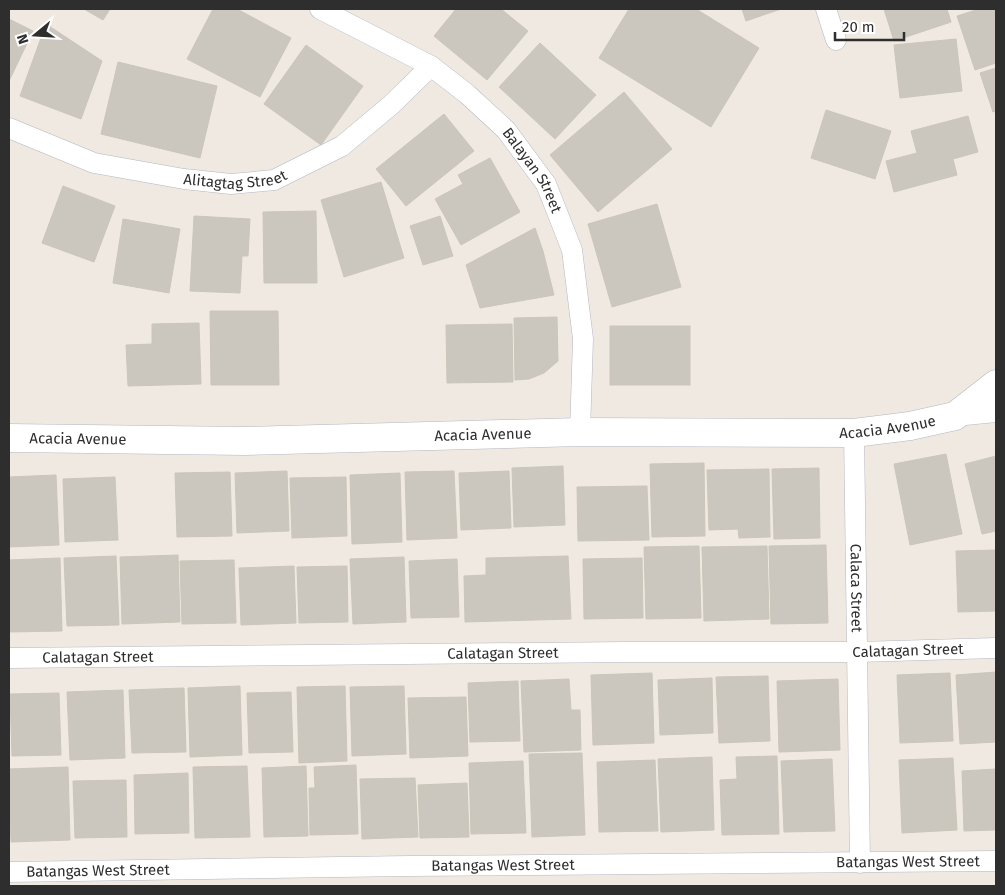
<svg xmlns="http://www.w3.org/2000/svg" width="1005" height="895" viewBox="0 0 1005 895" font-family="'Fira Sans',sans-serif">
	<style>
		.building { fill: #cbc7bf; stroke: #cbc5ba }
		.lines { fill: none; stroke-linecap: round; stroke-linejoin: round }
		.street-casing { stroke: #b4b7c1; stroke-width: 21 }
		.secondary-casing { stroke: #b4b7c1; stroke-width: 29 }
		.street { stroke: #fff; stroke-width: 20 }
		.secondary { stroke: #fff; stroke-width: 28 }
		.labels { text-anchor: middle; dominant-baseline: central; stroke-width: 4.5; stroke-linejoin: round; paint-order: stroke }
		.street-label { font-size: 15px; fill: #2e2e2e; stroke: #fff }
	</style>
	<rect width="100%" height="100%" fill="#efe9e1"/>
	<g class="building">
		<path d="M84 9H110L103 20Z"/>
		<path d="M213 9H237L291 38 260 97 187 59Z"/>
		<path d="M456 9H501L528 31 487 80 434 36Z"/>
		<path d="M629 9H696L759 48 711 127 599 58Z"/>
		<path d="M742 9H781L746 21Z"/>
		<path d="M884 9H947L951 22 894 41Z"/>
		<path d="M979 9H996V63L975 70 957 16Z"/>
		<path d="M9 19 33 31 9 81Z"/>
		<path d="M46 24 102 61 81 119 20 96Z"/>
		<path d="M956 39 962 91 900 98 894 45Z"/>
		<path d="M540 43 596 95 555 139 499 87Z"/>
		<path d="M306 45 363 86 321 145 264 104Z"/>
		<path d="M118 62 217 86 200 158 101 134Z"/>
		<path d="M996 68V111L993 112 980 73Z"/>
		<path d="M624 92 672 149 598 212 550 155Z"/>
		<path d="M826 110 891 131 875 179 811 158Z"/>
		<path d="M444 114 474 151 406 206 376 169Z"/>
		<path d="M968 116 978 152 953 159 957 175 894 192 886 161 917 153 911 131Z"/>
		<path d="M490 158 520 212 461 245 435 199 463 184 458 175Z"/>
		<path d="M381 182 404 258 344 277 321 200Z"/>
		<path d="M63 186 115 206 94 262 42 243Z"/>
		<path d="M657 204 681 287 612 307 588 224Z"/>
		<path d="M316 211 317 283H264L263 212Z"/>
		<path d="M194 216 250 219 248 256H242L240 293 190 291Z"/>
		<path d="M440 216 453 256 423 265 410 226Z"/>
		<path d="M123 219 180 229 169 293 113 283Z"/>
		<path d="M535 228 543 251 554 295 480 308 466 265Z"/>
		<path d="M210 311H278L279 385H211Z"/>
		<path d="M557 317 558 361 544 373 529 379 515 380 514 318Z"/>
		<path d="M199 323 201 384 128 386 126 345 152 344V324Z"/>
		<path d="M512 324 513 382 447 383 446 325Z"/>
		<rect x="610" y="326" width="80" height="59"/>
		<path d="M946 454 962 534 910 545 894 464Z"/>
		<path d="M996 456V531L982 534 965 464Z"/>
		<path d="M704 463 705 536 652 537 650 464Z"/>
		<path d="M563 466 565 525 514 527 512 468Z"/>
		<path d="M819 468 820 538 774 539 772 469Z"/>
		<path d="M769 469 770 537 739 538 738 529 709 530 707 470Z"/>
		<path d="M287 471 289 531 237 533 235 473Z"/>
		<path d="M454 471 457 538 407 540 405 472Z"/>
		<path d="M509 471 511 528 461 530 459 473Z"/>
		<path d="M230 472 232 536 177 537 175 473Z"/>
		<path d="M400 473 402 542 352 544 350 475Z"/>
		<path d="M56 475 59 545 9 547V477Z"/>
		<path d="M115 477 118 540 65 542 63 479Z"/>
		<path d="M346 477 347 536 292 538 290 478Z"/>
		<path d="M647 486 649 540 578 541 577 487Z"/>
		<path d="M826 545 828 623 771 624 769 546Z"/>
		<path d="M699 546 701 618 646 619 644 547Z"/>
		<path d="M767 546 769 619 704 621 702 547Z"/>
		<path d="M996 550V611L958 612 956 551Z"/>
		<path d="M178 555 180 622 122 624 120 557Z"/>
		<path d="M116 556 119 625 67 626 64 558Z"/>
		<path d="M568 556 571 619 465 622 464 576 486 575V558Z"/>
		<path d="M404 557 406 622 353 624 350 559Z"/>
		<path d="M60 558 62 631 9 632V560Z"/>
		<path d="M642 558 643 618 584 619 583 559Z"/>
		<path d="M457 559 459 617 411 618 409 561Z"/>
		<path d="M234 560 236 623 182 624 180 561Z"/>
		<path d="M294 566 296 623 241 625 239 568Z"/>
		<path d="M347 566 348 622 299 623 297 567Z"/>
		<path d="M996 672V742L960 744 956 675Z"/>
		<path d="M652 673 654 743 593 745 591 675Z"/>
		<path d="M950 673 953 741 900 743 897 675Z"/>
		<path d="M768 676 770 741 719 743 716 677Z"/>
		<path d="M712 678 713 733 660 735 658 680Z"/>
		<path d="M569 679 571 710H580L581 750 524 752 521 681Z"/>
		<path d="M838 679 840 750 779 752 777 681Z"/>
		<path d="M518 681 520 741 470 742 468 683Z"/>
		<path d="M240 686 242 755 190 757 188 688Z"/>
		<path d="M345 686 347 761 299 763 297 687Z"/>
		<path d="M404 686 406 754 352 756 350 687Z"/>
		<path d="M184 688 186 752 132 753 129 690Z"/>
		<path d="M123 690 125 758 70 760 67 692Z"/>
		<path d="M291 692 293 752 249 753 247 693Z"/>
		<path d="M59 693 61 755 12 756 10 694Z"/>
		<path d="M466 697 468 756 410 758 408 698Z"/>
		<path d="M582 753 585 835 532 837 529 754Z"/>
		<path d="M777 756 779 834 722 835 720 780 737 779 736 757Z"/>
		<path d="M712 757 714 830 661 832 658 759Z"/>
		<path d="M953 758 957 830 902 833 899 760Z"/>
		<path d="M832 759 835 831 784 832 781 761Z"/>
		<path d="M655 760 658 831 599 832 597 762Z"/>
		<path d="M523 761 526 833 471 834 469 763Z"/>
		<path d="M356 765 358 834 310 835 309 788H315L314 767Z"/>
		<path d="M247 766 250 837 195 838 193 767Z"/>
		<path d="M306 766 308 836 264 837 262 768Z"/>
		<path d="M68 767 70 840 11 842 9 769Z"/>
		<path d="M996 769V830L964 831 962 771Z"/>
		<path d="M188 773 189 833 135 834 134 775Z"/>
		<path d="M415 778 418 837 362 839 360 779Z"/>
		<path d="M126 780 127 837 75 838 73 781Z"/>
		<path d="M467 783 469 837 420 838 418 785Z"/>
	</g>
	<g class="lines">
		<g class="street-casing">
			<g id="street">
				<path id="s1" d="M320 9 431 66 467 94 506 130 546 184 572 250 583 339 580 432"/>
				<path d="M826 9 836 40"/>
				<path id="s2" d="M9 128 94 163 184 179 231 184 274 180 342 146 391 105 431 66"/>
				<path d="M955 416 996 412"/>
				<path id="s3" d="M854 433 860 863"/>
				<path id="s4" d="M9 658 625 652H858L996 648"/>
				<path id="s5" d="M9 872 409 866 996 861"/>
			</g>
		</g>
		<g class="secondary-casing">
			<g id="secondary">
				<path id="s6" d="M9 438 244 441 580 432 854 433 910 426 955 416 996 384"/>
			</g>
		</g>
		<use href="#street" class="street"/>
		<use href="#secondary" class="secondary"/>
	</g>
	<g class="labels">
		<g class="street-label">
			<text stroke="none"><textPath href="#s1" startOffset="272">Balayan Street</textPath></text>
			<text stroke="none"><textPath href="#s2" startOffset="235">Alitagtag Street</textPath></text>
			<text stroke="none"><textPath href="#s6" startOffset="879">Acacia Avenue</textPath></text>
			<text stroke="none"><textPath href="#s6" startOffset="474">Acacia Avenue</textPath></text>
			<text stroke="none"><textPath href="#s6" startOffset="69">Acacia Avenue</textPath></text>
			<text stroke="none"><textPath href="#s3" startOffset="155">Calaca Street</textPath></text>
			<text stroke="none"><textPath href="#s4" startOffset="899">Calatagan Street</textPath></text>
			<text stroke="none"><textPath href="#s4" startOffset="494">Calatagan Street</textPath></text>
			<text stroke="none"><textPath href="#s4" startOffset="89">Calatagan Street</textPath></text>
			<text stroke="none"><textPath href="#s5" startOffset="899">Batangas West Street</textPath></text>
			<text stroke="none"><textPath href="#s5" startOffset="494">Batangas West Street</textPath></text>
			<text stroke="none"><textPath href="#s5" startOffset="89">Batangas West Street</textPath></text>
		</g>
	</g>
	<rect width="1005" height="895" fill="none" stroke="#2e2e2e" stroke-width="20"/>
	<g transform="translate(35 35) rotate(252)" stroke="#ffffff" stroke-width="4" paint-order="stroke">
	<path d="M0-4L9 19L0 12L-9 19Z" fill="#2e2e2e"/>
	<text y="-8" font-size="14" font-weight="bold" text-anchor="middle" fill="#2e2e2e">N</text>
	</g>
	<path d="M835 32v8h69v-8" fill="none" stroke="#2e2e2e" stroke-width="2.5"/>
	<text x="842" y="32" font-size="15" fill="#2e2e2e" stroke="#ffffff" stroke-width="4" paint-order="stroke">20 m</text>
</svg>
